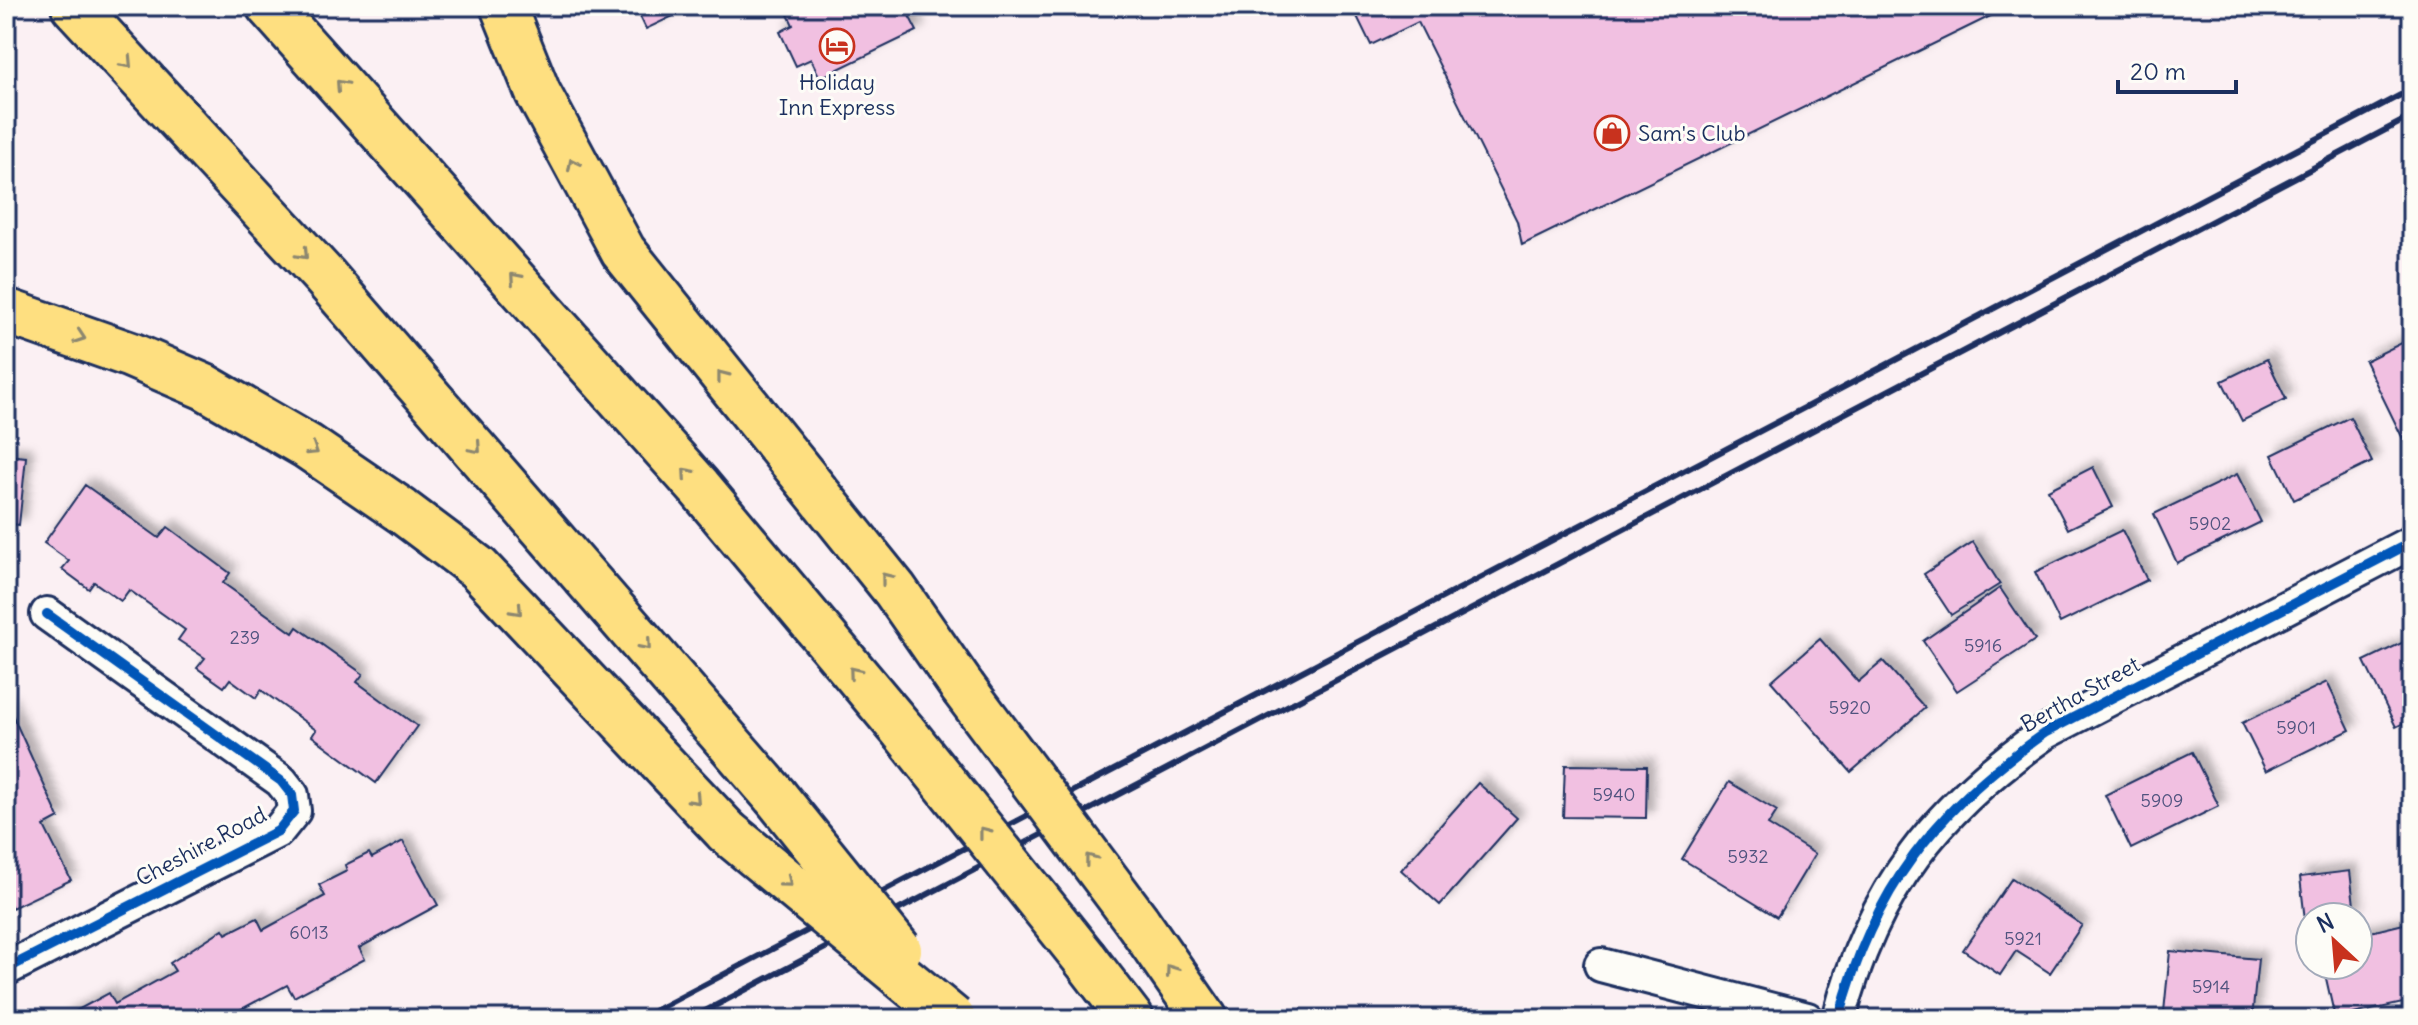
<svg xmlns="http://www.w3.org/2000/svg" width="2418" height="1025" viewBox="0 0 2418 1025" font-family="Delius,sans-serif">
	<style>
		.building { fill: #f1c0e1; stroke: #1b2f5e; stroke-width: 2; filter: url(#shadow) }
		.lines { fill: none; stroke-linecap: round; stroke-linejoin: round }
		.street-casing { stroke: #1b2f5e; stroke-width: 38 }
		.highway-casing { stroke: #1b2f5e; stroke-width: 50 }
		.street { stroke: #fdfcf7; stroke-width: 32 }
		.highway { stroke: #fedf80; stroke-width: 44 }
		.rail { stroke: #1b2f5e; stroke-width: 6 }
		.highway-bridge-casing { stroke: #1b2f5e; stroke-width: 50; stroke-linecap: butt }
		.highway-bridge { stroke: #fedf80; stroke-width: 44 }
		.cycleway-casing { stroke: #fdfcf7; stroke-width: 15 }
		.cycleway { stroke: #0057b8; stroke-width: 10 }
		.oneway { stroke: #8c876f }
		.labels { text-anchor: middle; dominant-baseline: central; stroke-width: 6; stroke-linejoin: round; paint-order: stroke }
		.number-label { font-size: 18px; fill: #50537f }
		.poi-label { font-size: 22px; fill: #1b2f5e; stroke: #fdfcf7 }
		.street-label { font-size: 22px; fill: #1b2f5e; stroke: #fdfcf7 }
	</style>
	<defs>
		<filter id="shadow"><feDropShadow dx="7" dy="-7" stdDeviation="4" flood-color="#0004"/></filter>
	</defs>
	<rect width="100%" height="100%" fill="#fbf0f3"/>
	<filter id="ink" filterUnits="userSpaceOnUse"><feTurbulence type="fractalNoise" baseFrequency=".0125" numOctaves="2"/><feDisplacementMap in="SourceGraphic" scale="16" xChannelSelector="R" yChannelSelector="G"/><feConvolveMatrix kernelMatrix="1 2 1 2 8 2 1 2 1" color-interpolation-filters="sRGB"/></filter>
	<g filter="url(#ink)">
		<g class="building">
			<path d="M635 6H694L646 29Z"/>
			<path d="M784 6H904L917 31 820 78 811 59 796 66 780 32 793 25Z"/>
			<path d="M1352 6H2011L1522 245 1517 221 1418 22 1371 45Z"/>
			<path d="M2412 338V440L2405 443 2365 361Z"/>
			<path d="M2267 359 2286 399 2242 421 2222 381Z"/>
			<path d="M2350 417 2372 462 2294 500 2272 455Z"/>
			<path d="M6 455 26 457 19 525 6 523Z"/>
			<path d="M2093 467 2113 507 2068 529 2048 490Z"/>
			<path d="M2237 474 2261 522 2177 563 2154 514Z"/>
			<path d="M85 485 159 538 168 527 230 573 223 583 293 633 297 627 363 674 357 682 417 726 376 783 312 736 316 730 261 690 256 698 230 679 224 687 197 668 205 658 178 640 185 630 129 590 121 601 94 582 89 589 62 569 69 561 44 543Z"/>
			<path d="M2122 530 2147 580 2060 623 2035 572Z"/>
			<path d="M1973 542 2000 584 1951 615 1924 574Z"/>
			<path d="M2000 588 2035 640 1957 691 1923 641Z"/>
			<path d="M2412 638V719L2396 727 2364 661Z"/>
			<path d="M1820 639 1858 682 1883 661 1925 708 1851 772 1771 681Z"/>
			<path d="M2327 682 2350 730 2266 771 2242 723Z"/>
			<path d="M6 701 59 818 44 826 71 880 12 908 6 895Z"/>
			<path d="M2192 752 2219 806 2131 849 2105 795Z"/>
			<path d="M1565 765 1647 766 1646 818 1563 817Z"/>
			<path d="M1729 782 1777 811 1768 825 1815 854 1777 917 1682 859Z"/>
			<path d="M1478 783 1517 818 1440 905 1401 870Z"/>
			<path d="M403 841 438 905 359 948 365 959 294 997 287 985 223 1019H61L109 993 115 1004 175 971 170 963 223 929 226 934 257 918 263 930 325 896 319 885 347 871 345 865 369 853 372 858Z"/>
			<path d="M2350 871 2355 914 2305 920 2300 877Z"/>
			<path d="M2012 878 2082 925 2050 973 2016 951 2000 975 1963 950Z"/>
			<path d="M2408 923 2412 941V1001L2335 1018 2323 965H2358V935Z"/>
			<path d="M2170 951 2258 959 2252 1019 2164 1012Z"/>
		</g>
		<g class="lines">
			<g class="street-casing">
				<g id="street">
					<path d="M1601 965 1807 1019"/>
					<path d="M6 969 278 831 294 811 292 795 281 781 47 614"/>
					<path d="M1839 1019C1872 889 1937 808 2046 732L2412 542"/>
				</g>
			</g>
			<g class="highway-casing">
				<g id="highway">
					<path d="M74 6 324 276 775 796"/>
					<path d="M269 6 699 487 904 732"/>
					<path d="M503 6 538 93 623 251 895 590 963 688"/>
					<path d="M6 311 131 355 205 387 307 446 402 511 478 568 727 832"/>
					<path d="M1137 921 1205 1019"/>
					<path d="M1085 959 1131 1019"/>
				</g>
			</g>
			<use href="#street" class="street"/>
			<use href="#highway" class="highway"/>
			<g class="rail">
				<path d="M639 1019 2412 89"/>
				<path d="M690 1019 2412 116"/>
			</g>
			<g class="highway-bridge-casing">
				<g id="highway-bridge">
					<path d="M963 688 1137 921"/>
					<path d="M904 732 1085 959"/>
					<path d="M775 796 899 950"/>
					<path d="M727 832 953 1019"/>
				</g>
			</g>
			<use href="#highway-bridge" class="highway-bridge"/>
			<g class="cycleway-casing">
				<g id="cycleway">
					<path d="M6 969 278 831 294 811 292 795 281 781 47 614"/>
					<path d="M1839 1019C1872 889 1937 808 2046 732L2412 542"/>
				</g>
			</g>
			<use href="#cycleway" class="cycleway"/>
		</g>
		<defs><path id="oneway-chevron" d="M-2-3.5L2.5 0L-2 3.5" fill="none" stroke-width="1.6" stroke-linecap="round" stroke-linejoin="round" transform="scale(2)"/></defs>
		<g class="oneway">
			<use href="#oneway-chevron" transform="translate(127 63) rotate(47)"/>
			<use href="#oneway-chevron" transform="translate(341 85) rotate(-132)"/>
			<use href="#oneway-chevron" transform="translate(573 164) rotate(-117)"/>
			<use href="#oneway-chevron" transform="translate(303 254) rotate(47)"/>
			<use href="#oneway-chevron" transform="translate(515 278) rotate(-131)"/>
			<use href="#oneway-chevron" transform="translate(80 337) rotate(19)"/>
			<use href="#oneway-chevron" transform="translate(722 376) rotate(-128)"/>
			<use href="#oneway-chevron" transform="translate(476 448) rotate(48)"/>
			<use href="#oneway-chevron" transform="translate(313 450) rotate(33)"/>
			<use href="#oneway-chevron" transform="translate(687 473) rotate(-131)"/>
			<use href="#oneway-chevron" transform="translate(886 578) rotate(-129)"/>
			<use href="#oneway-chevron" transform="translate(517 610) rotate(47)"/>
			<use href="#oneway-chevron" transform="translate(646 645) rotate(49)"/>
			<use href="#oneway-chevron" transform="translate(854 672) rotate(-130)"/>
			<use href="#oneway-chevron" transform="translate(695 799) rotate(47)"/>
			<use href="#oneway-chevron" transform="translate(984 832) rotate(-128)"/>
			<use href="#oneway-chevron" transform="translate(1090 859) rotate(-127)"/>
			<use href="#oneway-chevron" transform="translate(787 882) rotate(39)"/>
			<use href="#oneway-chevron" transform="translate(1171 970) rotate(-125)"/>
		</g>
	</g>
	<defs>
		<g id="hotel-ring" transform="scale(1.8)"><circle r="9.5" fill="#fdfcf7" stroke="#c8321e" stroke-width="1.5"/><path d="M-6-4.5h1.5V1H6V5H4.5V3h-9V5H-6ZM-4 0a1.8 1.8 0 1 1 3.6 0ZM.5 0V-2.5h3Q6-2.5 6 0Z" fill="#c8321e"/></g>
		<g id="shop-ring" transform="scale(1.8)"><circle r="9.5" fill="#fdfcf7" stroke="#c8321e" stroke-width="1.5"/><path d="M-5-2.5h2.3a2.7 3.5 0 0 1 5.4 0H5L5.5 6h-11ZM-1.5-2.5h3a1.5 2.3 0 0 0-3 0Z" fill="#c8321e"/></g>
	</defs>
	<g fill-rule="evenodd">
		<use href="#hotel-ring" x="837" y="46"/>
		<use href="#shop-ring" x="1612" y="133"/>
	</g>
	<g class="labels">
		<g class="number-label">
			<text x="2210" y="523">5902</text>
			<text x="245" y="637">239</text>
			<text x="1983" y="645">5916</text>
			<text x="1850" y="707">5920</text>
			<text x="2296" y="727">5901</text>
			<text x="1614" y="794">5940</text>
			<text x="2162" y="800">5909</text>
			<text x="1748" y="856">5932</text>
			<text x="309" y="932">6013</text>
			<text x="2023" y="938">5921</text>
			<text x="2211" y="986">5914</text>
		</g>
		<g class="poi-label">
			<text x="837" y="82">Holiday<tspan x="837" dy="25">Inn Express</tspan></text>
			<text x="1638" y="133" text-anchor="start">Sam's Club</text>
		</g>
		<g class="street-label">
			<text transform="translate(2080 694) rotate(-29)">Bertha Street</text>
			<text transform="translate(201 846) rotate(-28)">Cheshire Road</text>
		</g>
	</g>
	<rect width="2418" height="1025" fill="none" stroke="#fdfcf7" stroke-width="32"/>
	<rect x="16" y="16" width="2386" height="993" fill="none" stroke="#1b2f5e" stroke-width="3" filter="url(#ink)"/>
	<g transform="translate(2334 941) rotate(334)"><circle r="38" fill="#fdfcf7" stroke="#a3aaba" stroke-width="2"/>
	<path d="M0-6L14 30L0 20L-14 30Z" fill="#c8321e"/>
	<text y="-12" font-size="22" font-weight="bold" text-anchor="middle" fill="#1b2f5e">N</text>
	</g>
	<path d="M2118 80v12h118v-12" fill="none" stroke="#1b2f5e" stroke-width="4"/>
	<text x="2130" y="80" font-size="24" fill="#1b2f5e" stroke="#fdfcf7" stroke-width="6" paint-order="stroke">20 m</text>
</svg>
